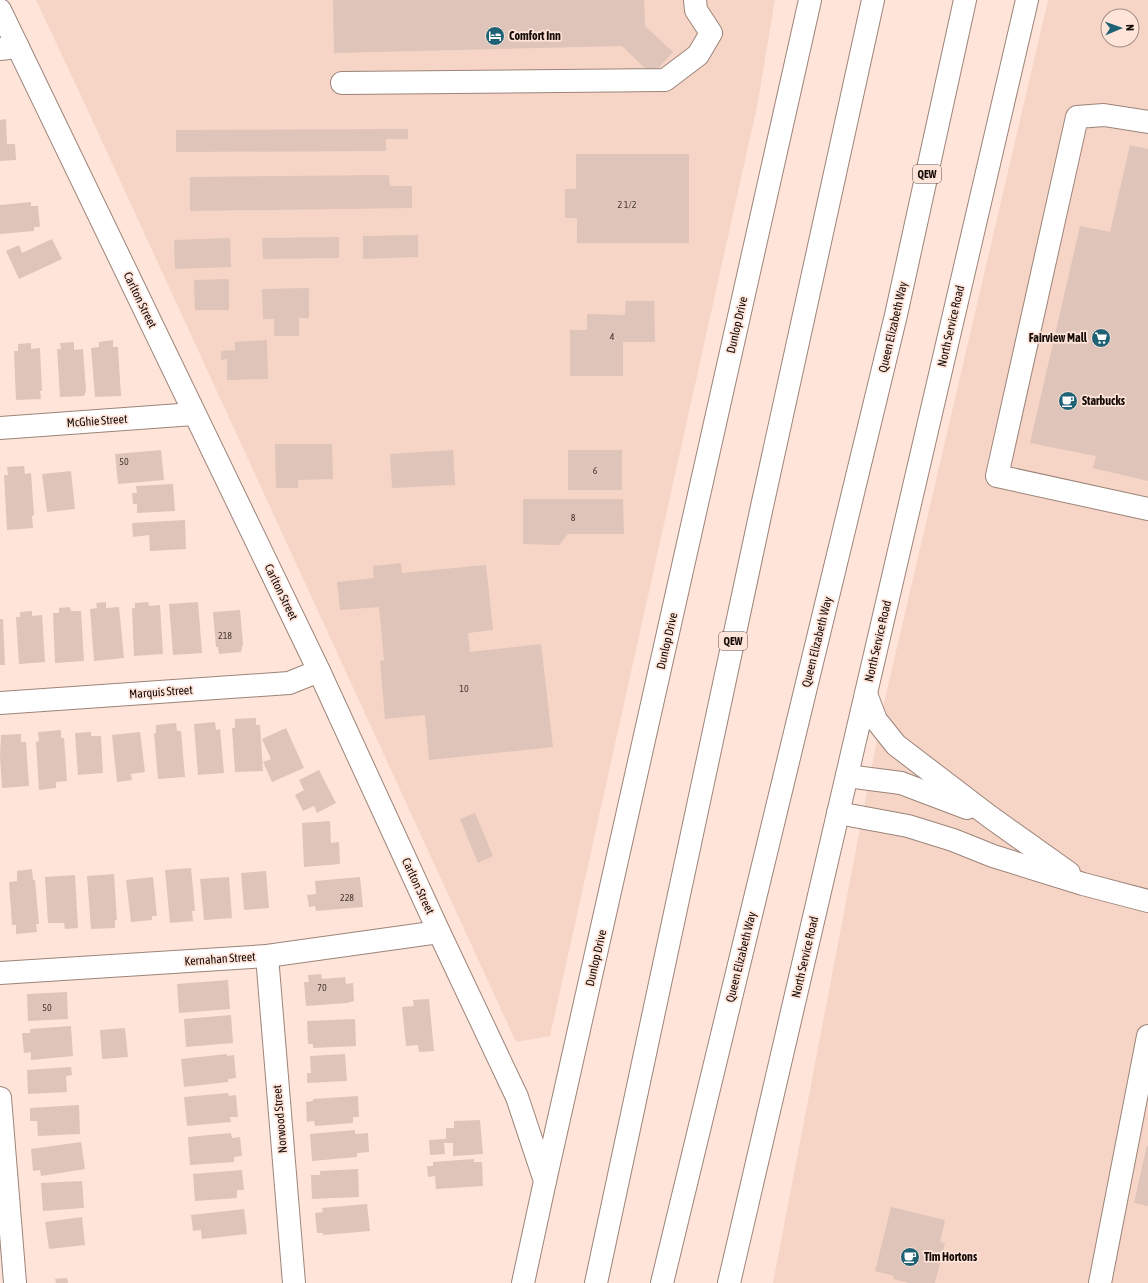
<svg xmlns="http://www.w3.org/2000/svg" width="1148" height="1283" viewBox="0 0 1148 1283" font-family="'Asap Condensed',sans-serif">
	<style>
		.built { fill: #f6d5c6; fill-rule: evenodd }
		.building { fill: #dfc4b9 }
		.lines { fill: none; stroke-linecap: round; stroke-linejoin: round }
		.minor-casing { stroke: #9c8479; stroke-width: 24 }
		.major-casing { stroke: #9c8479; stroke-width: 24 }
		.highway-casing { stroke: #9c8479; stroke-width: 24 }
		.minor { stroke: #fff; stroke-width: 22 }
		.major { stroke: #fff; stroke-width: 22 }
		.highway { stroke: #fff; stroke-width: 22 }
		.labels { text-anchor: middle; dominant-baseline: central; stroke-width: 3.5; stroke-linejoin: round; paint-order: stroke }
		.number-label { font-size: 10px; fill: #483a34 }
		.shield { fill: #ffe4d9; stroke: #5b4d47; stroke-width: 1 }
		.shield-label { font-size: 11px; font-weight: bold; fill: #150c08 }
		.poi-label { font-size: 12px; font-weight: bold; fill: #150c08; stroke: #ffe4d9; text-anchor: start }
		.street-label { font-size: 12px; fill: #150c08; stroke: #ffe4d9 }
	</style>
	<rect width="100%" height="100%" fill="#ffe4d9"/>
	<g class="built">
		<path d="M36 0H775L758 102 550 1036 516 1042 83 100Z"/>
		<path d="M1048 0H1148V1283H773L884 703ZM1108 16H1132V40H1108Z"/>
	</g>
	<g class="building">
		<path d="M333 0H644L645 26 673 52 652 75 622 46 334 53Z"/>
		<path d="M6 119 7 144H15L16 160 0 161V120Z"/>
		<path d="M408 129V139H386V151L176 152V130Z"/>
		<path d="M1130 145 1148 149V481L1093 468 1096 456 1030 443 1080 226 1110 232Z"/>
		<path d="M576 154H689V243H577V218H565V189H576Z"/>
		<path d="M389 175 390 186H412V208L190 211V177Z"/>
		<path d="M31 202V206H38L40 227H34V231L0 234V205Z"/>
		<path d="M418 235V257L363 259V236Z"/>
		<path d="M339 237V258L263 259 262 238Z"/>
		<path d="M230 238 231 267 175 269 174 240Z"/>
		<path d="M52 239 62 259 19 279 6 251 19 245 22 253Z"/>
		<path d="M229 279V310H195L194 280Z"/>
		<path d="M309 288V318H299V336H274V319H263L262 289Z"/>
		<path d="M626 301H654L655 342H623V376H570V330H587V314L625 315Z"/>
		<path d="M113 340V347H118L121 396 95 397 91 348 99 347V342Z"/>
		<path d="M267 340 268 379 227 380V359L221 360V351L235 350V342Z"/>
		<path d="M74 342V350L83 349 86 391 84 396 60 397 57 349H61L60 343Z"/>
		<path d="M31 343V349L40 348 42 391H40L41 399 16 400 14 351H18V344Z"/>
		<path d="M275 444H332L333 479 298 480V488H276Z"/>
		<path d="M161 450 164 480 118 484 115 454Z"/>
		<path d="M453 450 455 485 392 488 390 454Z"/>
		<rect x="568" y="450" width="54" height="40"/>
		<path d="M24 466 25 474 31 473 34 515 32 516 33 528 7 530 4 475H8L7 467Z"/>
		<path d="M71 471 75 509 47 512 42 474Z"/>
		<path d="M173 484 175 511 137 513V504H133L132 493H137L136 486Z"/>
		<path d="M523 499H623L624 534H568L559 545 523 544Z"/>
		<path d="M185 520 186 549 150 551 149 535 133 537 132 523Z"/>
		<path d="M401 563 402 573 486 565 493 630 468 633 470 652 541 644 553 747 429 760 425 715 385 719 380 661 384 660 379 607 340 610 337 582 374 578 373 566Z"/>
		<path d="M106 602V608L119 607 124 658 94 661 90 609 97 608 96 603Z"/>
		<path d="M148 602 149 606 160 605 163 654 134 656 132 608H135V603Z"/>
		<path d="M198 602 202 653 173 655 169 604Z"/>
		<path d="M70 607 71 611H81L84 661 55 663 53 613H59V608Z"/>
		<path d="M240 610 243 644 241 652 219 654 218 647H216L213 612Z"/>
		<path d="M32 611V616L42 615 45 662 19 664 16 617H20V612Z"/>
		<path d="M0 619H3L5 665H0Z"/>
		<path d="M256 718V725H260L263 771 235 772 232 728H235V719Z"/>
		<path d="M215 722 216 730 220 729 224 773 198 775 194 724Z"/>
		<path d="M176 723 177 731H181L185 777 158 779 154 733H156V725Z"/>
		<path d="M286 728 304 768 272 782 263 762 271 759 262 739Z"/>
		<path d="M61 730V738H64L67 781 56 782V788L39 790 36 742 39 741 38 732Z"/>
		<path d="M91 732V736H101L103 773 78 775 75 733Z"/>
		<path d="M140 732 145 772 131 774 132 780 117 782 112 735Z"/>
		<path d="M21 734V742H26L29 786 2 788 0 757 1 735Z"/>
		<path d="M319 770 336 803 317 813 314 806 303 811 295 795 304 790 299 780Z"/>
		<path d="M475 813 493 856 478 863 460 819Z"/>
		<path d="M330 821 331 843 339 842 340 864 304 867 302 823Z"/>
		<path d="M191 868 195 911H192L193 921 170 923 165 870Z"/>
		<path d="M32 869 33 880H35L39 924H36L37 932 16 934V925H12L9 882 17 881V871Z"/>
		<path d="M266 871 269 908 244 910 241 873Z"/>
		<path d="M114 874 117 920H115V928L91 929 87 876Z"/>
		<path d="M75 875 78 928 65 929 64 923H48L45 877Z"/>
		<path d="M153 877 157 916H152V920L131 922 126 880Z"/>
		<path d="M229 877 232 918 204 920 200 879Z"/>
		<path d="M360 877 363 907 316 911 315 906 309 907 307 895 316 894 315 881Z"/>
		<path d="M321 974 322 979 345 977 346 984 353 983 354 1001 347 1003 306 1006 304 982H309L308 975Z"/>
		<path d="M228 980 230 1009 179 1013 177 984Z"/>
		<path d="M67 992 68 1019 28 1021 27 994Z"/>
		<path d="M429 999 434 1051 419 1052 418 1045 406 1046 402 1007 414 1006 413 1000Z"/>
		<path d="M231 1015 233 1043 186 1047 184 1019Z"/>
		<path d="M355 1019 356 1046 313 1048V1044H308L307 1021Z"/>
		<path d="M71 1026 73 1056 31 1060V1052L24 1053 22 1033H30V1029Z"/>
		<path d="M125 1028 128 1057 102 1059 100 1030Z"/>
		<path d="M227 1054V1056L234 1055 236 1078 228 1079V1082L184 1087 181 1059Z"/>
		<path d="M345 1054 347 1081 307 1083V1073H311L310 1056Z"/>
		<path d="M71 1067 72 1075 66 1076 67 1092 28 1094 27 1070Z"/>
		<path d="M228 1093 229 1096 236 1095 238 1117H230L231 1122 187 1126 184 1097Z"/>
		<path d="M358 1096 359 1117H353V1123L315 1126 314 1121 307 1122 306 1102 313 1101V1099Z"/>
		<path d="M79 1105 80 1134 38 1136 37 1121H30V1108Z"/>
		<path d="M480 1120 483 1154 453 1156V1143H444L445 1154 430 1155 429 1140 446 1139V1128H454V1121Z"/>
		<path d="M355 1130V1134L368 1133 369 1152 357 1153V1157L312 1161 310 1134Z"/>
		<path d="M231 1133 232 1138 240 1137 242 1156 234 1157V1162L190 1165 188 1137Z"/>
		<path d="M81 1142 85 1169 41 1176 40 1170 33 1171 31 1149Z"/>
		<path d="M1147 1145 1148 1146V1206L1134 1203Z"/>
		<path d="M474 1159V1162H482L483 1186 436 1189 435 1176 428 1177 427 1166H433V1162Z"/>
		<path d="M358 1169 359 1197 312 1199 311 1175H320V1171Z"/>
		<path d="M242 1170 244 1190H237V1198L195 1201 193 1174Z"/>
		<path d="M82 1181 84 1208 43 1211 41 1183Z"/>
		<path d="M367 1204 370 1231 323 1235V1233H317L315 1213 323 1212 322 1208Z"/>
		<path d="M891 1207 945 1220 940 1242 945 1243 935 1283H909L893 1279 894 1276 875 1271Z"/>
		<path d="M244 1209 247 1234 202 1239 201 1230 193 1231 191 1215Z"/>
		<path d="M82 1217 85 1245 49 1249 45 1222Z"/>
		<path d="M67 1278 68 1283H56L55 1279Z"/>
	</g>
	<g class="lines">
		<g class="minor-casing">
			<g id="minor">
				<path d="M0 49 18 47"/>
				<path d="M342 83 665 80 698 55 711 33 696 10 695 0"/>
				<path d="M1148 122 1104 115 1077 117 997 476 1148 509"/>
				<path d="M0 428 194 414"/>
				<path d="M866 694 876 720 896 745 989 816 1069 873"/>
				<path d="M0 703 289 683 319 671"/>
				<path d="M847 776 901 783 967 808"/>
				<path d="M838 813 908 826 953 840 993 856 1083 884 1148 901"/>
				<path d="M267 956 294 1283"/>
				<path d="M0 973 267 956 439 932"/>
				<path d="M0 1098 15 1283"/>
				<path d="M545 1181 810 0"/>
				<path d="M729 1283 1027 0"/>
				<path d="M1100 1283 1148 1036"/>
			</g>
		</g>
		<g class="major-casing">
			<path id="major" d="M0 10 319 671 439 932 517 1097 545 1181 523 1283"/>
		</g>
		<g class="highway-casing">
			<g id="highway">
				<path d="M596 1283 761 511 873 0"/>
				<path d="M662 1283 896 315 965 0"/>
			</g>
		</g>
		<use href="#minor" class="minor"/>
		<use href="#major" class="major"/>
		<use href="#highway" class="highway"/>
	</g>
	<defs>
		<g id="hotel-disc" transform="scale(1)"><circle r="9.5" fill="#1f6175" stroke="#ffe4d9"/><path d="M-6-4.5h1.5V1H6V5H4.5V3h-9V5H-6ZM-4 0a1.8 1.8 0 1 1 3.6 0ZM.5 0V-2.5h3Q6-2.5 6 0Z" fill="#fff"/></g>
		<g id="supermarket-disc" transform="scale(1)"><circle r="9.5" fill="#1f6175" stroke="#ffe4d9"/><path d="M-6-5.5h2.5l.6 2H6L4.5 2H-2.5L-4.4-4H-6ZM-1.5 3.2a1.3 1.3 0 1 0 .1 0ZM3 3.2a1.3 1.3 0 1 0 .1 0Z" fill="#fff"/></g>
		<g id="cafe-disc" transform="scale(1)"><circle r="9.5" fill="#1f6175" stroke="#ffe4d9"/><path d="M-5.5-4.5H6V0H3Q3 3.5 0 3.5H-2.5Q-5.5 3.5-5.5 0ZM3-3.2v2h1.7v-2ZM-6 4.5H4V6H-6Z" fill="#fff"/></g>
	</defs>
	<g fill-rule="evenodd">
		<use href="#hotel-disc" x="495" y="36"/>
		<use href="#supermarket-disc" x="1101" y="338"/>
		<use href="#cafe-disc" x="1068" y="401"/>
		<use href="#cafe-disc" x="910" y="1257"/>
	</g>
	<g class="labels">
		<g class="number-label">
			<text x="627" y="204">2 1/2</text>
			<text x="612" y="336">4</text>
			<text x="124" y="461">50</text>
			<text x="595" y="470">6</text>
			<text x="573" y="517">8</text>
			<text x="225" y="635">218</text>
			<text x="464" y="688">10</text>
			<text x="347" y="897">228</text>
			<text x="322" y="987">70</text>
			<text x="47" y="1007">50</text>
		</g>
		<g class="shield">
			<rect x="913" y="165" width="28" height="18" rx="3"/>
			<rect x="719" y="632" width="28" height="18" rx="3"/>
		</g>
		<g class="shield-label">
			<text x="927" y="174">QEW</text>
			<text x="733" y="641">QEW</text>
		</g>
		<g class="poi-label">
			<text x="509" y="36">Comfort Inn</text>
			<text x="1087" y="338" text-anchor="end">Fairview Mall</text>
			<text x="1082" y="401">Starbucks</text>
			<text x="924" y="1257">Tim Hortons</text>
		</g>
		<g class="street-label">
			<text transform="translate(140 300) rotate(64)">Carlton Street</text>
			<text transform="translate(737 325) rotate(-77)">Dunlop Drive</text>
			<text transform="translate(951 326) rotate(-77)">North Service Road</text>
			<text transform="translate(893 327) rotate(-77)">Queen Elizabeth Way</text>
			<text transform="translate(97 421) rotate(-4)">McGhie Street</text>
			<text transform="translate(281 592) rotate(64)">Carlton Street</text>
			<text transform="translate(667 641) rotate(-77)">Dunlop Drive</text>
			<text transform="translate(878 641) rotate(-77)">North Service Road</text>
			<text transform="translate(817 642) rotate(-76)">Queen Elizabeth Way</text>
			<text transform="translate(161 692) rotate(-4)">Marquis Street</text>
			<text transform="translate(418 886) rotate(65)">Carlton Street</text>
			<text transform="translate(741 957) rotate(-76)">Queen Elizabeth Way</text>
			<text transform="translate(805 957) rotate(-77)">North Service Road</text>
			<text transform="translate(596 958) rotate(-77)">Dunlop Drive</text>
			<text transform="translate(220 959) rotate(-4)">Kernahan Street</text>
			<text transform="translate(280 1119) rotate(-95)">Norwood Street</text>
		</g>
	</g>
	<g transform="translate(1120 28) rotate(88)"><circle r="19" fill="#ffe4d9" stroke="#a18e85"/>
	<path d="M0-3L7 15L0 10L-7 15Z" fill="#1f6175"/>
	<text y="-6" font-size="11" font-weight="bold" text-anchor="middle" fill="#150c08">N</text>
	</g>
</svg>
